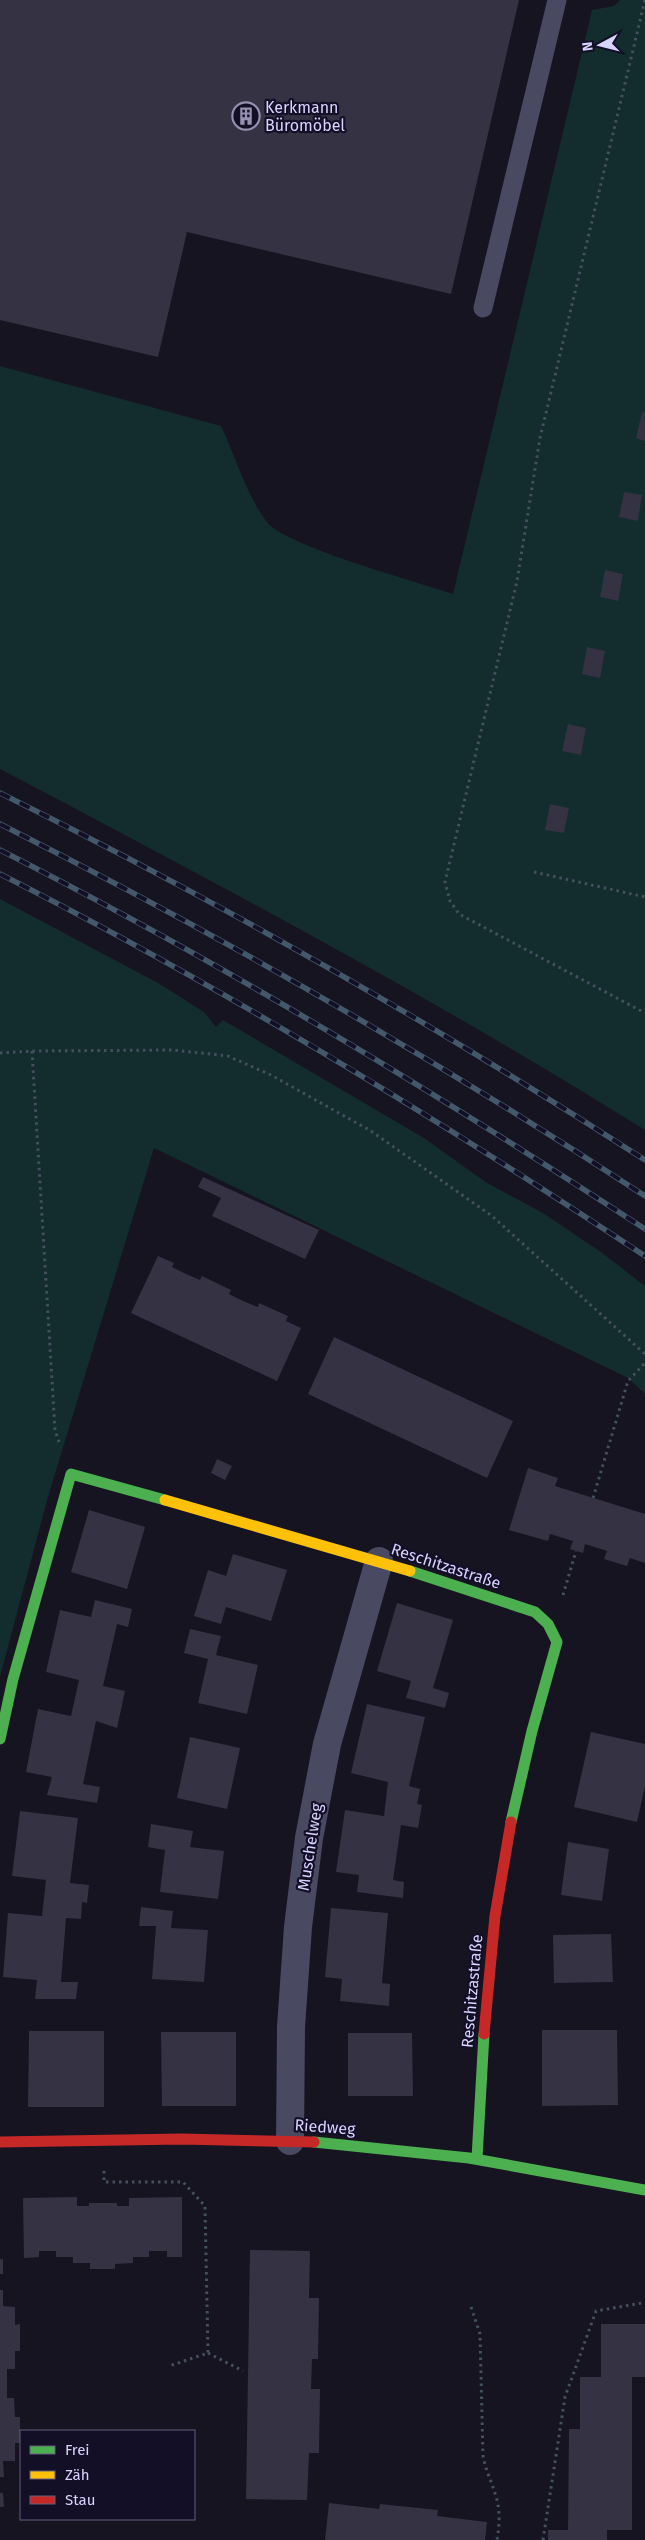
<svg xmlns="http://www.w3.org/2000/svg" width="645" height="2540" viewBox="0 0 645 2540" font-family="'Fira Sans',sans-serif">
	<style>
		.green { fill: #132c2d }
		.building { fill: #343243 }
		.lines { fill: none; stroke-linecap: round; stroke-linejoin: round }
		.path { stroke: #44505f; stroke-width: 3; stroke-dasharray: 2.5 4; stroke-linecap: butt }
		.lane { stroke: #4a4962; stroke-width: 19 }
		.street { stroke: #4a4962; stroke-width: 28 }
		.fast { stroke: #4caf50; stroke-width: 11 }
		.slow { stroke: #ffc107; stroke-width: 11 }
		.jam { stroke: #c62828; stroke-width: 11 }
		.rail-casing { stroke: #43596b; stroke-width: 5.5 }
		.rail { stroke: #130f26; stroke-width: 4; stroke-dasharray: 11; stroke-linecap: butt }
		.labels { text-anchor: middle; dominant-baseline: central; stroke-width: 4.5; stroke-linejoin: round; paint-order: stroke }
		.poi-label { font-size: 16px; fill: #d9d4ff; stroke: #130f26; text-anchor: start }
		.street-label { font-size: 16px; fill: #d9d4ff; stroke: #130f26 }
	</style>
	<rect width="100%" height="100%" fill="#161421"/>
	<g class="green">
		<path d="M620 0H645V1130C436 999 218 884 0 769V366L221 426C236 457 246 495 267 522 285 546 418 582 453 594L592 10 614 6Z"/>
		<path d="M0 899 158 983 204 1012 216 1027 223 1020 424 1138 487 1183 543 1213 601 1252 645 1286V1394L628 1378 154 1148 48 1497 0 1677Z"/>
	</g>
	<g class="building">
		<path d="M0 0H519L451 294 187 232 158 357 0 320Z"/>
		<path d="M642 412 645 413V441L636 438Z"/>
		<path d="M624 492 642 495 638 521 619 517Z"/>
		<path d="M605 570 623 574 618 601 600 597Z"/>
		<path d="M587 647 605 651 600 678 582 674Z"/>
		<path d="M568 724 586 728 581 755 562 751Z"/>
		<path d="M550 804 569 808 564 833 545 830Z"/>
		<path d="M203 1177 319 1230 305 1259 212 1216 221 1198 198 1187Z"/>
		<path d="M158 1256 174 1263 172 1267 186 1274 200 1280 202 1276 231 1290 229 1294 243 1301 258 1307 259 1303 288 1316 286 1321 301 1328 277 1381 131 1313Z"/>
		<path d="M334 1337 513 1421 487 1478 308 1394Z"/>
		<path d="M217 1459 232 1466 225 1480 211 1473Z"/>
		<path d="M528 1468 558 1478 555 1486 645 1514V1563L630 1558 627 1566 604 1559 607 1551 585 1544 583 1553 570 1549 573 1541 550 1534 548 1541 509 1530Z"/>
		<path d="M89 1510 145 1527 127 1589 71 1572Z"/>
		<path d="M233 1554 287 1570 271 1621 226 1607 221 1624 194 1616 208 1570 226 1576Z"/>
		<path d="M95 1600 132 1609 128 1627 117 1624 103 1686 125 1691 117 1728 96 1721 83 1784 100 1787 97 1803 47 1795 52 1777 26 1772 38 1709 71 1716 79 1680 46 1672 60 1610 91 1617Z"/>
		<path d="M397 1603 453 1620 433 1688 449 1693 445 1708 406 1698 411 1681 377 1671Z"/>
		<path d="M190 1629 221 1636 216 1655 258 1665 247 1714 198 1703 208 1659 184 1653Z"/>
		<path d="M367 1704 425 1717 409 1786 420 1789 417 1804 422 1805 418 1828 401 1825 393 1880 404 1882 403 1898 357 1892 359 1875 336 1872 345 1810 384 1816 388 1782 351 1773Z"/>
		<path d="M591 1732 645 1744V1786L637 1822 574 1807Z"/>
		<path d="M190 1737 240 1748 227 1809 177 1798Z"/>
		<path d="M20 1811 78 1818 70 1883 89 1885 87 1903 82 1902 81 1919 66 1918 61 1982H78L76 1999H35L37 1980 3 1977 8 1913 42 1916 46 1880 12 1876Z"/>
		<path d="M151 1824 193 1831 190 1847 224 1851 218 1899 160 1892 165 1850 148 1847Z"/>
		<path d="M568 1842 609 1849 602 1901 561 1895Z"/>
		<path d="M141 1907 173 1911 171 1928 208 1930 204 1982 152 1979 156 1926H139Z"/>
		<path d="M331 1908 388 1913 382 1983 390 1984 389 2006 340 2001 342 1979 325 1977Z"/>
		<path d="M611 1934 613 1982 554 1983 553 1935Z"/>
		<path d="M542 2030H617L618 2105 542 2106Z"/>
		<path d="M29 2031H104V2107H28Z"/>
		<path d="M161 2032H236V2106H162Z"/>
		<path d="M348 2033H412L413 2096H348Z"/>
		<path d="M77 2197V2206H89V2203H117V2206H129V2198L182 2197V2257H167V2251H149V2257H133V2263L115 2264V2269H90V2263H73V2257H56V2251H39V2257L24 2258 23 2198Z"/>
		<path d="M250 2250 310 2251 309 2298H319L318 2359H312L311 2389H320L319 2453H309L307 2500 246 2499Z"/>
		<rect x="0" y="2259" width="3" height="15"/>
		<path d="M0 2290H3V2306L15 2307V2325L20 2324V2351H15V2369H7V2398H14L15 2417H20V2443H15V2461H3L4 2477H0Z"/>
		<path d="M601 2324H645V2377H632V2530H607V2540H548V2530H568L569 2429H580V2377H601Z"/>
		<path d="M0 2493H3L4 2507H0Z"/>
		<path d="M329 2503 379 2509 380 2504 438 2510 437 2516 487 2522 485 2540H325Z"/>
	</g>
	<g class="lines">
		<g class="path">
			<path d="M645 0 540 438 517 581 445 882 450 901 459 914 645 1013"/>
			<path d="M534 872 645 897"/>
			<path d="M32 1051 55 1430 60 1445"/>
			<path d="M0 1053 32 1051 173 1050 228 1056 271 1075 371 1131 492 1216 645 1354"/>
			<path d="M593 1498 628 1381 645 1363"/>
			<path d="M563 1595 576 1551"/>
			<path d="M104 2171V2182H183L205 2206 208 2353 169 2366"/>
			<path d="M471 2307 480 2334 483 2456C486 2473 495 2488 498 2505 500 2516 499 2528 497 2540"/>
			<path d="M208 2353 243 2371"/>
			<path d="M543 2540 565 2397 596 2311 642 2303"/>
		</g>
		<path class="lane" d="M483 308 557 0"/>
		<path class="street" d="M290 2141 291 2027 298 1927 309 1838 327 1744 379 1561"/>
		<g class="fast">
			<path d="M410 1571 535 1612 548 1624 557 1642 532 1731 511 1822"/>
			<path d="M0 1739 13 1679 71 1474 165 1500"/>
			<path d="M314 2142 469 2158 645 2190"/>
			<path d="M477 2158 484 2034"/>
		</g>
		<path class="slow" d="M165 1500 410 1571"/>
		<g class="jam">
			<path d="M484 2034 495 1916 511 1822"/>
			<path d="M0 2142 182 2139 314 2142"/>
		</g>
		<g class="rail-casing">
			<g id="rail">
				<path d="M0 793C222 903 437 1026 645 1160"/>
				<path d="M0 824C222 936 437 1060 645 1196"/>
				<path d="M0 850C223 963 436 1093 645 1229"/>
				<path d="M0 874C223 987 437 1118 645 1256"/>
			</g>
		</g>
		<use href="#rail" class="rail"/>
	</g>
	<defs>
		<g id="building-ring" transform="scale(1.4375)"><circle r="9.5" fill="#130f26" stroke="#9591b1" stroke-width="1.5"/><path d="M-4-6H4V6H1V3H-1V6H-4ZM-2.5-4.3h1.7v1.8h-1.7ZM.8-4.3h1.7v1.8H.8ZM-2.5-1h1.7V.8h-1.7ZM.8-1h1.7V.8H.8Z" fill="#9591b1"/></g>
	</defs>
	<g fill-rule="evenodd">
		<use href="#building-ring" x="246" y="116"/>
	</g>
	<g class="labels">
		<g class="poi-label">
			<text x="265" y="107">Kerkmann<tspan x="265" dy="18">Büromöbel</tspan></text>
		</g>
		<g class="street-label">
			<text transform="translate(446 1566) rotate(18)">Reschitzastraße</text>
			<text transform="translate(310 1847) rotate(-81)">Muschelweg</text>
			<text transform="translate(472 1991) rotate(-85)">Reschitzastraße</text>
			<text transform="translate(325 2127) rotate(4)">Riedweg</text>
		</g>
	</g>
	<rect x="20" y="2430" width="175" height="90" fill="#130f26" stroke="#625e7d"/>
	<rect x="30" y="2446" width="25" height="8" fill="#4caf50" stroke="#625e7d"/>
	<text x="65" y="2455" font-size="15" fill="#d9d4ff">Frei</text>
	<rect x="30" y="2471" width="25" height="8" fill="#ffc107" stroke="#625e7d"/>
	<text x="65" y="2480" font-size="15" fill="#d9d4ff">Zäh</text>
	<rect x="30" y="2496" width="25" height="8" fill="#c62828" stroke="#625e7d"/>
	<text x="65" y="2505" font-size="15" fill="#d9d4ff">Stau</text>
	<g transform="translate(600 45) rotate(263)" stroke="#130f26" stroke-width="4" paint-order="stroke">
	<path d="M0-4L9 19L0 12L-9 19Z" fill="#d9d4ff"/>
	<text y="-8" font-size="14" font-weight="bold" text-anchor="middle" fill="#d9d4ff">N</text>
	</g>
</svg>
